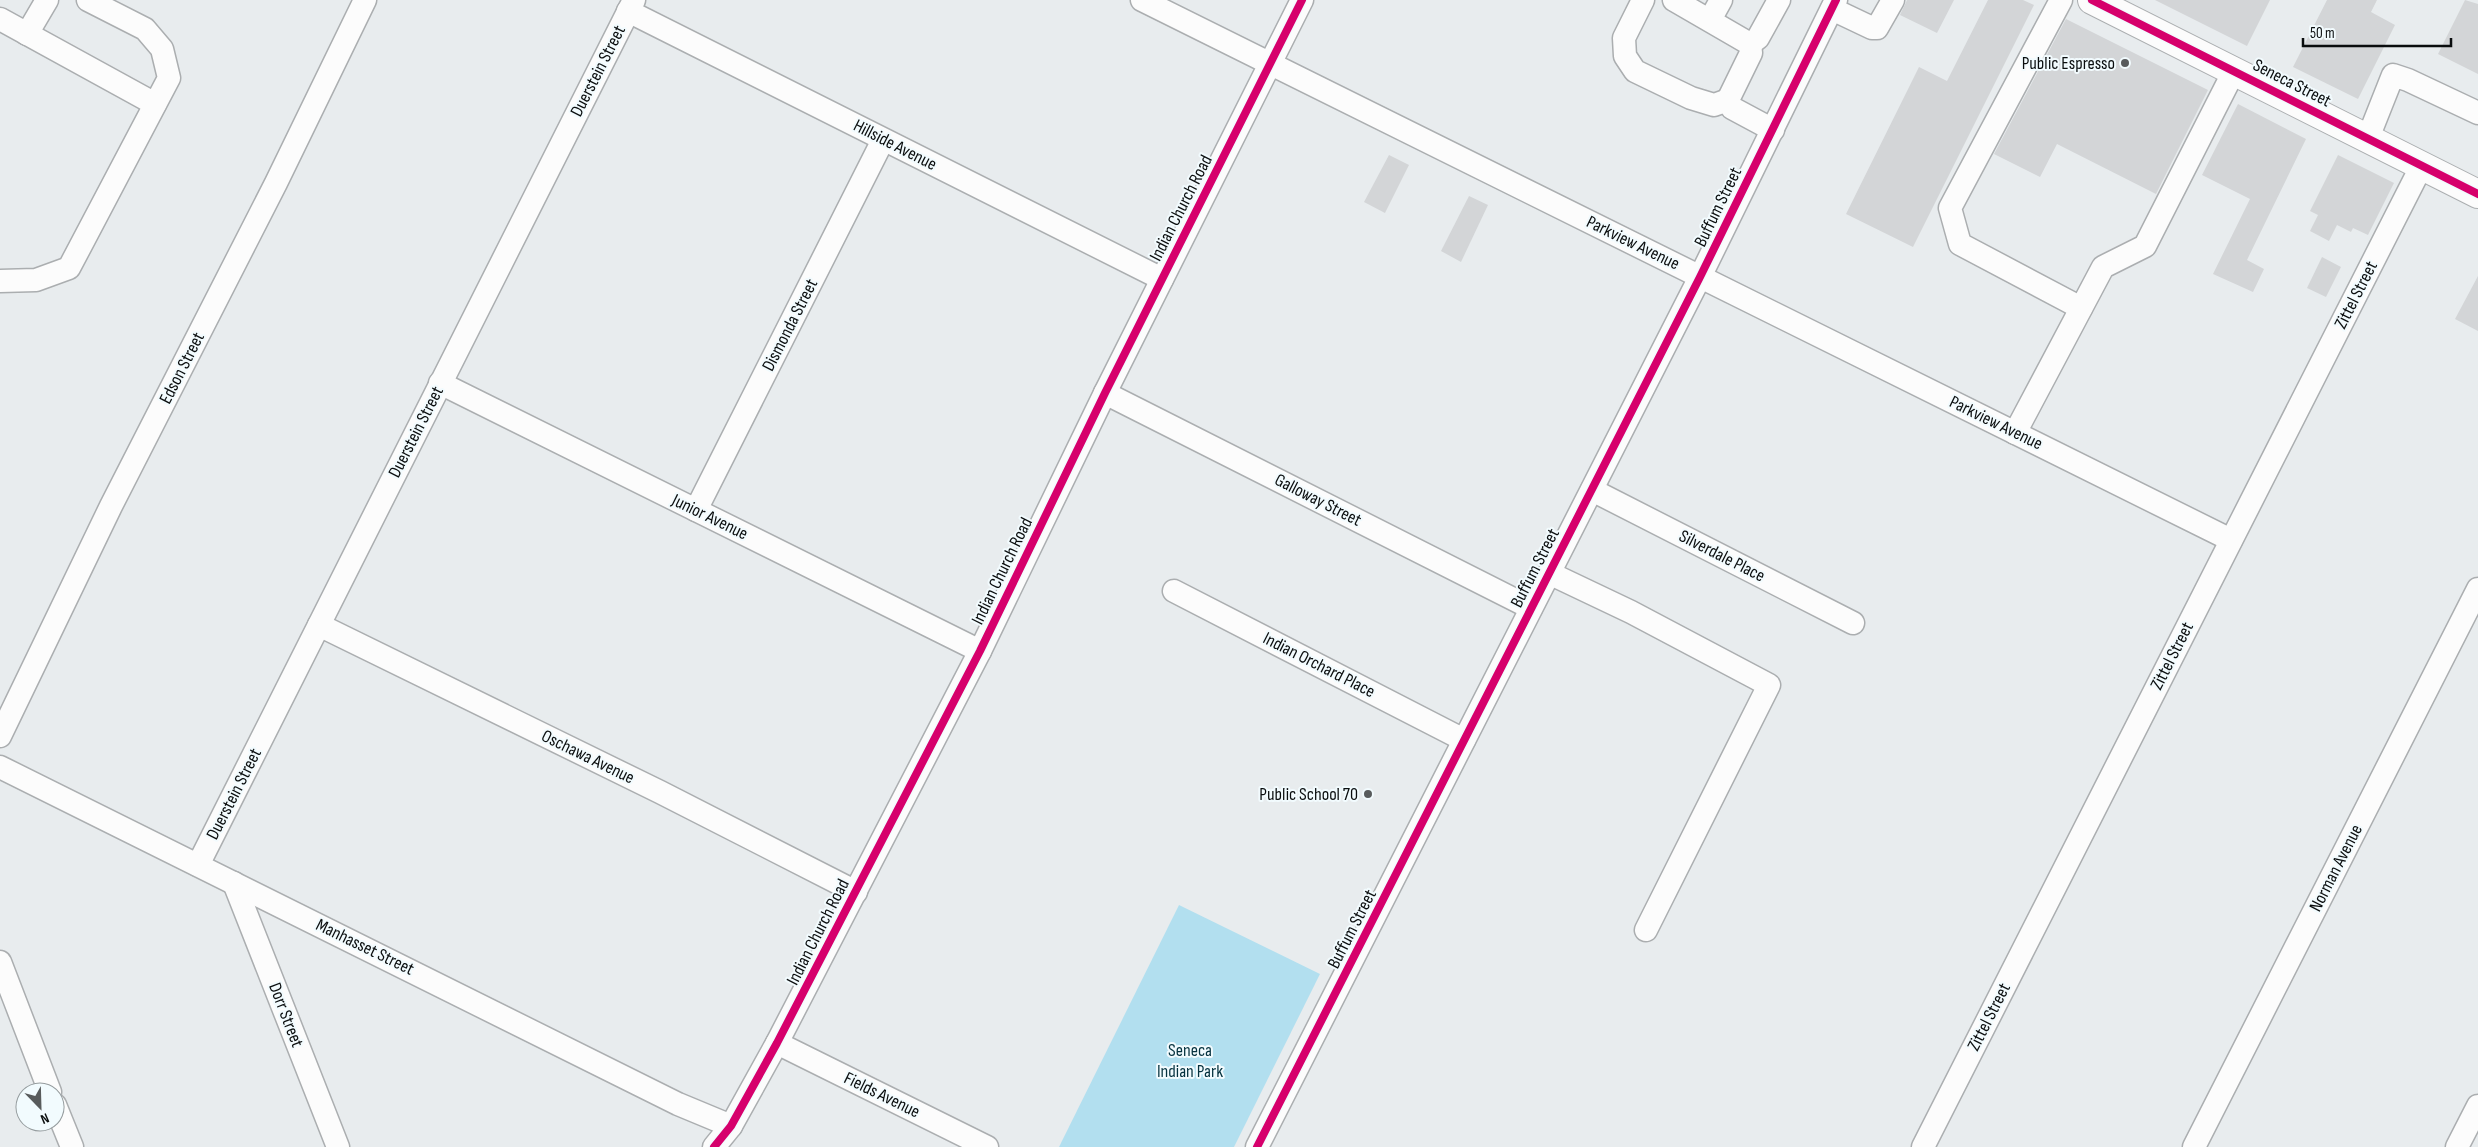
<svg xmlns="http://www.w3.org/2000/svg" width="2478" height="1147" viewBox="0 0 2478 1147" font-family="'Sofia Sans Condensed',sans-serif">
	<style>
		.green { fill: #b2dfef }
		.building { fill: #d3d5d7 }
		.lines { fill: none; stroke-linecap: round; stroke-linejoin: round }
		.minor-casing { stroke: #abaeb0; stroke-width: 25 }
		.major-casing { stroke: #abaeb0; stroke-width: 30 }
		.minor { stroke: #fcfcfc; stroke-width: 22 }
		.major { stroke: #fcfcfc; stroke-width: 28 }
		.cycleway-casing { stroke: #f2fbfe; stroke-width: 11 }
		.cycleway { stroke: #d6006c; stroke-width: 8 }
		.poi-dot { fill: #585b5c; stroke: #f2fbfe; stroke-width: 2 }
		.labels { text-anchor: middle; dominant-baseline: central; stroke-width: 4; stroke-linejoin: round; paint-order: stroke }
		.poi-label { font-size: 18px; fill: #0a0d0e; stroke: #f2fbfe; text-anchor: end }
		.street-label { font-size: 18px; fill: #0a0d0e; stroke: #f2fbfe }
		.park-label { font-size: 18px; fill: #05323f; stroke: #f2fbfe }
	</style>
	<rect width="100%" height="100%" fill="#e8ecee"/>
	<path class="green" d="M1179 905 1320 974 1234 1147H1059Z"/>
	<g class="building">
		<path d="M1907 0H1954L1937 33 1900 15Z"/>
		<path d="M1988 0H2023L2034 5 1913 247 1846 214 1919 67 1947 81Z"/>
		<path d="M2155 0H2270L2247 46Z"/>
		<path d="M2327 0H2377L2371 12 2395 25 2358 99 2293 67Z"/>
		<path d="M2465 0 2478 4V74L2438 54Z"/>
		<path d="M2066 19 2208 90 2156 194 2057 144 2040 177 1994 154Z"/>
		<path d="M2238 104 2306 139 2247 260 2264 269 2253 292 2213 274 2250 199 2202 175Z"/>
		<path d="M1389 155 1409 165 1385 213 1364 202Z"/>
		<path d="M2338 155 2394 183 2368 235 2353 228 2351 232 2337 225 2329 241 2310 231 2318 215 2310 211Z"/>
		<path d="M1469 196 1488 205 1461 262 1441 251Z"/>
		<path d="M2322 257 2341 267 2326 297 2307 288Z"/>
		<path d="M2478 276V331L2455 319Z"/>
	</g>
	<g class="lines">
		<g class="minor-casing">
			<g id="minor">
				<path d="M1142 0 2231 540"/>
				<path d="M1643 0 1624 38 1625 56 1635 71 1691 98 1714 105 1728 100"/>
				<path d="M1674 0 1750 44 1751 53 1728 100 1732 108 1773 130"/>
				<path d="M2061 0 1950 208 1960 244 2081 308"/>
				<path d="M1832 9 1872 28H1877L1893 0"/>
				<path d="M628 11 1162 279"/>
				<path d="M0 19 155 104"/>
				<path d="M1710 20 1721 0"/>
				<path d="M27 34 47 0"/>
				<path d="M1750 44 1758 38 1779 0"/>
				<path d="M2368 138 2393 75 2408 80 2478 113"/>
				<path d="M0 281 36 280 69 268 169 78 162 49 145 29 88 0"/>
				<path d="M440 383 980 651"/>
				<path d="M1105 393 1531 608"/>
				<path d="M2015 433 2103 267 2145 246 2234 71"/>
				<path d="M1592 490 1853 623"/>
				<path d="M696 510 883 140"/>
				<path d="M1549 573 1631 612 1769 685 1646 930"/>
				<path d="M1174 591 1464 740"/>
				<path d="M319 625 660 792 856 892"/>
				<path d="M0 736 111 506 276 183 365 0"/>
				<path d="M0 767 678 1104 731 1126"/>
				<path d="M198 865 634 0"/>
				<path d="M234 883 338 1147"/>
				<path d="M0 962 50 1092"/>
				<path d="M777 1043 987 1147"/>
				<path d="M55 1105 72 1147"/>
				<path d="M714 1147 731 1126 777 1043 980 651 1105 393 1302 0"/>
				<path d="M1257 1147 1700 277 1836 0"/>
				<path d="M1923 1147 2422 165"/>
				<path d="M2194 1147 2478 589"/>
				<path d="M2457 1147 2478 1106"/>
			</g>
		</g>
		<g class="major-casing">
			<path id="major" d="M2092 0 2478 194"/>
		</g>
		<use href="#minor" class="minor"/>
		<use href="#major" class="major"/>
		<g class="cycleway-casing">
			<g id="cycleway">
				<path d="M2092 0 2478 194"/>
				<path d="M714 1147 731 1126 777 1043 980 651 1105 393 1302 0"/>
				<path d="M1257 1147 1700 277 1836 0"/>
			</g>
		</g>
		<use href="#cycleway" class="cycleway"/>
	</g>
	<g class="poi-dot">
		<circle cx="2125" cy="63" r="5"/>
		<circle cx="1368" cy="794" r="5"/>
	</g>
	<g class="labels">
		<g class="poi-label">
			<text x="2115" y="63">Public Espresso</text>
			<text x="1358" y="794">Public School 70</text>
		</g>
		<g class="street-label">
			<text transform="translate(598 71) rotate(-63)">Duerstein Street</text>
			<text transform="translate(2292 83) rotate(27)">Seneca Street</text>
			<text transform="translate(895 145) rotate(27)">Hillside Avenue</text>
			<text transform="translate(1718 207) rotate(-64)">Buffum Street</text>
			<text transform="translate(1181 208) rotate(-63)">Indian Church Road</text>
			<text transform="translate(1633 243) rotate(26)">Parkview Avenue</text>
			<text transform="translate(2356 295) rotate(-63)">Zittel Street</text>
			<text transform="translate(790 325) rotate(-63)">Dismonda Street</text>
			<text transform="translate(182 368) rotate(-63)">Edson Street</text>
			<text transform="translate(1996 423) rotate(26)">Parkview Avenue</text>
			<text transform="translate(416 432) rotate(-63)">Duerstein Street</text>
			<text transform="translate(1318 500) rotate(27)">Galloway Street</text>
			<text transform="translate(710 517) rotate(26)">Junior Avenue</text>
			<text transform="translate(1722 556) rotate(27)">Silverdale Place</text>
			<text transform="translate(1535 568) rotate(-63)">Buffum Street</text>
			<text transform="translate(1002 571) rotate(-64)">Indian Church Road</text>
			<text transform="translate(2172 656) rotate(-63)">Zittel Street</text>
			<text transform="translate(1319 665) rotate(27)">Indian Orchard Place</text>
			<text transform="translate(588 757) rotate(26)">Oschawa Avenue</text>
			<text transform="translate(234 794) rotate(-63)">Duerstein Street</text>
			<text transform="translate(2336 868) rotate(-63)">Norman Avenue</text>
			<text transform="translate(1352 929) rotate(-63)">Buffum Street</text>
			<text transform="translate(818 932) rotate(-63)">Indian Church Road</text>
			<text transform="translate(365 947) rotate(26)">Manhasset Street</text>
			<text transform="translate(286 1015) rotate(69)">Dorr Street</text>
			<text transform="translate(1989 1017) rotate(-63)">Zittel Street</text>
			<text transform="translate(882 1095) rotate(26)">Fields Avenue</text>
		</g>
		<g class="park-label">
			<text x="1190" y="1050">Seneca<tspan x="1190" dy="21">Indian Park</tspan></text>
		</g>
	</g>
	<g transform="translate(40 1107) rotate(157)"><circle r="24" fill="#f2fbfe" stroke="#959c9e"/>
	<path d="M0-4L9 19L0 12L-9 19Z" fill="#585b5c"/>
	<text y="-8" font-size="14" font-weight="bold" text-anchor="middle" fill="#0a0d0e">N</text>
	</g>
	<path d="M2303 38v8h148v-8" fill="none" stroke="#0a0d0e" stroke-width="2.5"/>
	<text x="2310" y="38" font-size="15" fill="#0a0d0e" stroke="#f2fbfe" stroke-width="4" paint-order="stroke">50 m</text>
</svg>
